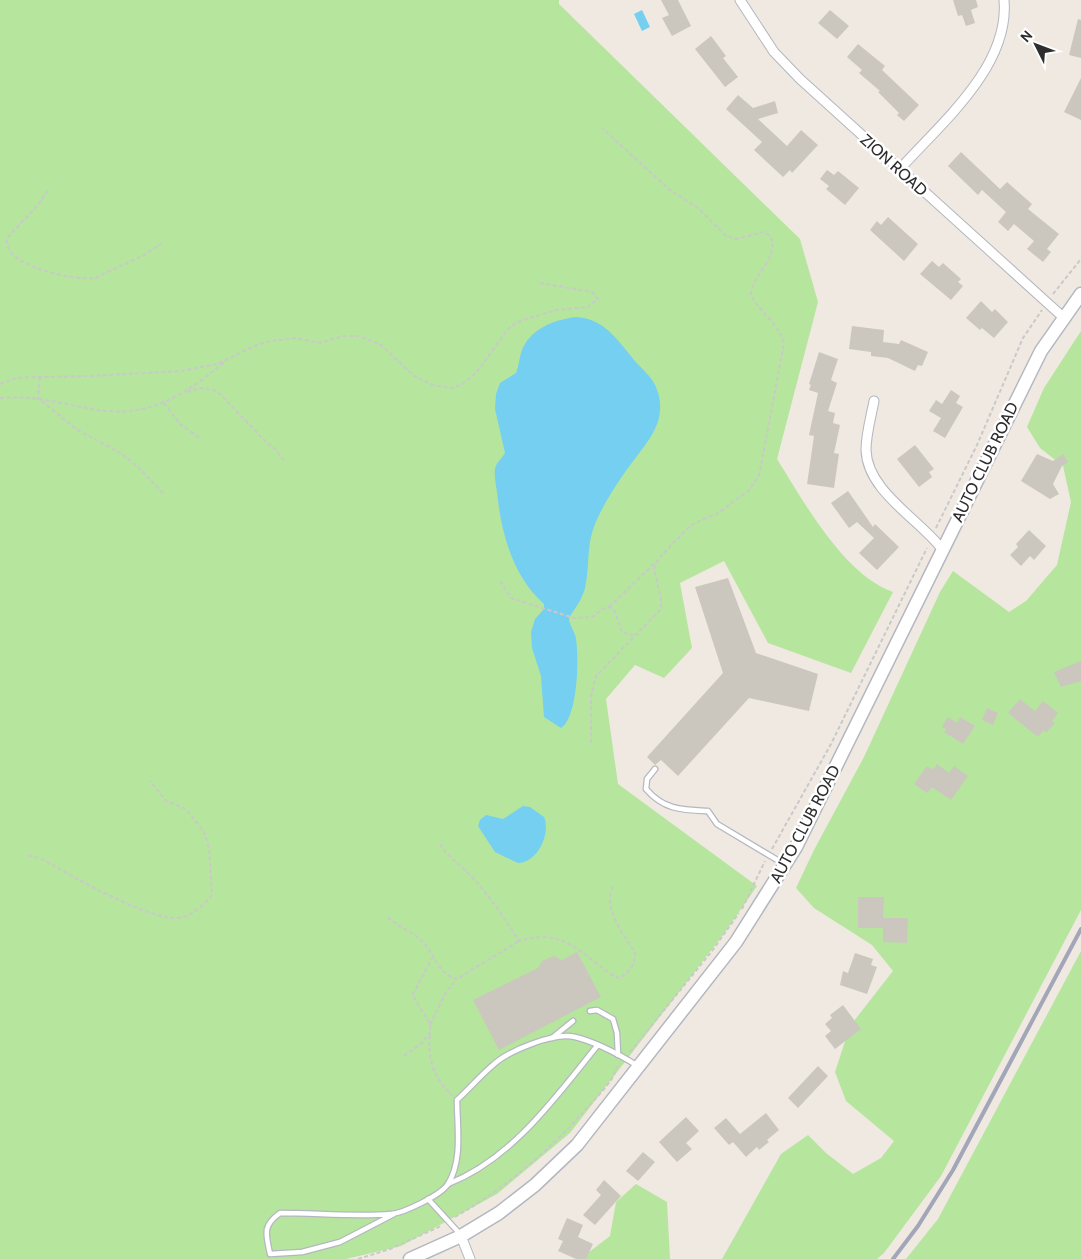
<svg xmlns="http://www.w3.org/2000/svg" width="1081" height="1259" viewBox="0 0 1081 1259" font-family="Cabin,sans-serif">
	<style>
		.green { fill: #b6e59e }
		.water { fill: #75cff0 }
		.building { fill: #cbc7bf }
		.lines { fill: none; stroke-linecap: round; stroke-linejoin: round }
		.lane-casing { stroke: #b4b7c1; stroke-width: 7 }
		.street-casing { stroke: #b4b7c1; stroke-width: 11 }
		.secondary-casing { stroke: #b4b7c1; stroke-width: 15 }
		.path { stroke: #c9c9c9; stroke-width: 2; stroke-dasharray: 4 2.5; stroke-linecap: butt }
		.lane { stroke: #fff; stroke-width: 4.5 }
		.street { stroke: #fff; stroke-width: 9 }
		.secondary { stroke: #fff; stroke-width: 12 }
		.rail { stroke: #a3a6b8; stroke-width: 4 }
		.labels { text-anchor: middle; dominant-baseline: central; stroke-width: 5; stroke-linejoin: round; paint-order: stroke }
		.street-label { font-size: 16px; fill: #2e2e2e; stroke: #fff }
	</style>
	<rect width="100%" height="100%" fill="#efe9e1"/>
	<g class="green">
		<path d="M0 0H559V4L800 239 818 302 777 459C804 502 844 575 893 592L851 673 768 643 724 561 680 583 692 648 664 678 635 665 606 699 618 784 757 886 723 935 570 1133 497 1194 401 1246 346 1259H0Z"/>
		<path d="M1081 331V910L941 1176 884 1253 877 1259H722L781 1154 808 1135 826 1153 853 1174 881 1158 894 1141 846 1101 835 1072 850 1026 893 971 872 945 814 908 796 888 814 850 864 757 940 592 953 571 1009 612 1026 601 1057 565 1071 502 1063 466 1040 448 1027 427 1044 388Z"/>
		<path d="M1081 951V1259H906L938 1219Z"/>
		<path d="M636 1184 667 1202 670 1259H580L610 1236 616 1202Z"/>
	</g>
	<g class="water">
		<path d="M642 10 650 27 642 31 634 14Z"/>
		<path d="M576 317C601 318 615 336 630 355 637 365 651 375 656 387 670 421 646 443 628 468 615 486 603 505 595 524 586 545 590 567 585 588 582 600 575 608 569 618 569 625 575 631 576 639 579 658 578 717 561 728L544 717 541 676 532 648 531 632 535 619 544 609V604C513 577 501 533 497 492 496 485 494 476 495 469 496 462 502 459 505 453L495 409 496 394 500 383 516 373C519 366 519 358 522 350 531 328 554 320 576 317Z"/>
		<path d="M523 806 530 807 544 817C551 833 538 863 518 863L495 852 478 826 480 820 486 815 503 819Z"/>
	</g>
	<g class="building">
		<path d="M661 0H678L691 26 672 36 662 18 669 15Z"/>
		<path d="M953 0H976L978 7 971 10 975 23 966 26 962 15 958 16Z"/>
		<path d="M830 10 849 26 837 39 818 23Z"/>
		<path d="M1078 19 1081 20V58L1069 55Z"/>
		<path d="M711 36 726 56 723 58 738 77 725 87 695 49Z"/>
		<path d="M858 44 885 66 882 70 919 105 904 121 897 115 899 113 878 92 880 91 859 73 862 70 847 57Z"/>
		<path d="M1081 78V120L1064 112Z"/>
		<path d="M738 95 753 108 775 101 778 113 758 119 787 146 801 130 818 145 792 173 790 170 783 177 754 150 762 142 726 109Z"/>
		<path d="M961 152 1000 189 1007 182 1032 204 1028 209 1059 234 1047 249 1051 252 1043 262 1027 249 1034 241 1014 224 1008 231 998 222 1006 212 982 190 978 195 948 166Z"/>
		<path d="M827 170 834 175 838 171 859 188 845 205 826 189 829 186 820 179Z"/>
		<path d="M888 217 918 244 904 261 870 230 877 221 881 225Z"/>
		<path d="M932 261 939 267 943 263 961 279 958 282 963 286 951 300 920 274Z"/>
		<path d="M981 301 992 312 995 309 1008 322 994 338 982 328 980 330 966 318Z"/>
		<path d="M852 326 884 330 883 342 899 344 901 340 928 352 922 366 918 365 915 371 888 358 871 356V352L849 349Z"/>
		<path d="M819 352 838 359 831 380 837 383 828 411 835 413 833 423 840 425 834 453 839 454 834 488 807 484 814 436 809 435 818 393 809 390 811 385 809 384Z"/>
		<path d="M951 390 960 396 956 403 963 407 945 438 933 431 941 418 929 411 936 400 942 404Z"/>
		<path d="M915 445 934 469 929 472 932 477 919 487 897 459Z"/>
		<path d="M1037 454 1053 461 1063 454 1068 462 1062 466 1053 484 1059 494 1050 499 1021 481Z"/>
		<path d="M848 491 873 527 875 524 899 547 877 570 859 553 874 538 857 522 849 528 831 503Z"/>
		<path d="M1029 530 1046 546 1034 560 1030 556 1021 566 1010 555 1018 547 1016 544Z"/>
		<path d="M728 578 756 653 818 674 809 711 749 698 678 776 661 760 655 765 647 757 723 673 695 587Z"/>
		<path d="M1081 661V681L1061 687 1054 672Z"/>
		<path d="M1020 699 1035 711 1043 701 1058 713 1052 721 1055 723 1046 733 1044 730 1038 737 1008 713Z"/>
		<path d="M987 708 998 713 993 725 982 720Z"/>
		<path d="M948 717 957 723 960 717 975 726 963 744 944 732 946 729 942 727Z"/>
		<path d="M937 764 949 773 954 766 968 776 951 800 932 787 927 793 914 784 927 766 933 770Z"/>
		<path d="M858 897H884L883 918H908L907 943 883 942V928H858Z"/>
		<path d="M577 952 601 997 499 1050 473 1000 538 968 542 961 554 956 562 960Z"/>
		<path d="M855 953 873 959 871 965 877 967 867 994 840 985 843 971 848 973Z"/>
		<path d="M843 1005 861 1029 835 1049 825 1036 831 1031 825 1024 832 1018 830 1015Z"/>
		<path d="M818 1066 828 1076 798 1108 788 1098Z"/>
		<path d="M766 1113 779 1130 767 1140 769 1142 759 1150 757 1147 746 1157 733 1142 729 1145 714 1128 726 1118 740 1134Z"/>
		<path d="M686 1117 699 1131 686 1143 692 1149 677 1162 659 1142Z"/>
		<path d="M643 1152 655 1162 638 1181 626 1171Z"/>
		<path d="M604 1180 621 1196 595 1225 583 1215 601 1195 596 1190Z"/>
		<path d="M567 1218 583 1225 578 1237 593 1244 586 1259H576L558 1251 563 1241 558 1239Z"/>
	</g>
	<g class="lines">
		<g class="lane-casing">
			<g id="lane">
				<path d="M655 769 647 779 646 789C664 810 682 810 708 811L717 824 784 864"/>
				<path d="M590 1011 597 1010 613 1019 617 1033 618 1055"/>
				<path d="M552 1038 573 1021"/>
				<path d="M448 1184C512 1159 555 1098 597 1046"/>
				<path d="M428 1199 461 1235"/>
				<path d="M394 1214 340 1242 302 1252 270 1254C266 1234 262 1226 280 1213 317 1213 355 1217 391 1214 404 1213 441 1195 448 1184 463 1160 457 1126 457 1100 469 1089 480 1076 493 1065 508 1051 554 1032 575 1037 596 1042 620 1055 638 1066"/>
			</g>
		</g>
		<g class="street-casing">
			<g id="street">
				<path d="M740 0 774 52 800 79 1063 317"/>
				<path d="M899 170C940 124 1010 67 1004 0"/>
				<path d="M874 401C871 417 866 434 866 450 867 491 919 519 942 549"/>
				<path d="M461 1236 470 1259"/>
			</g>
		</g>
		<g class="secondary-casing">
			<path id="secondary" d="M410 1259 461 1236 499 1213 535 1185 577 1145 736 942 796 847 1041 351 1081 294"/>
		</g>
		<g class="path">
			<path d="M48 190 38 205 7 238C1 266 75 281 95 278L144 255 161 244"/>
			<path d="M1053 294 1081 259"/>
			<path d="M40 377 38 398 76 429 122 454 138 467 163 493"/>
			<path d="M0 384 16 378 35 377 89 376 181 371 217 364 257 345 270 341 295 338 320 343 343 336H358L380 344 414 376 433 385 453 388 462 384 476 373 508 329 517 322 556 310 588 307 598 299 592 292 540 283"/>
			<path d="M187 392 202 388 217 391 268 444 275 449 285 462"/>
			<path d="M0 398C32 395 60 403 91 409 148 420 185 395 227 360"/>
			<path d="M164 403 180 424 201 439"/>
			<path d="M936 528 977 445 1023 338 1042 310"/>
			<path d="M500 581 511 598 574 618 593 617 602 609 609 607 614 610 622 632 631 635 638 634"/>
			<path d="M609 607 655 563"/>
			<path d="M591 743V696L596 676 661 609V599L654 569 658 559 691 525 718 513 748 491 759 476 784 343C778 322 759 313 751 294 753 274 781 255 770 236L764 232 736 239 725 235 698 208 670 190 602 128"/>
			<path d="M440 844C447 857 460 864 470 875 489 895 504 917 519 941 557 930 571 944 599 965 605 970 611 975 619 978 629 972 636 965 635 953 624 935 602 908 613 886"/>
			<path d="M772 849 831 744 927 548"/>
			<path d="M28 856C43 857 50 864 63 871 88 885 150 919 177 918 191 917 204 905 212 895L209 848 204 832 186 809 166 801 150 781"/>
			<path d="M742 909 765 861"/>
			<path d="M388 917C398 927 411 931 421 940 435 953 436 973 457 979L519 941"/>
			<path d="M430 1025 446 992 456 980"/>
			<path d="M430 1035C427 1058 434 1079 452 1095"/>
			<path d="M630 1052 712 951 739 913"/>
			<path d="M404 1056 422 1043 431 1031C430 1017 417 1007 413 994L432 958"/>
			<path d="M455 1217C504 1189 549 1151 586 1109 594 1100 604 1090 611 1080 615 1074 615 1069 620 1063"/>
			<path d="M358 1259 390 1249 441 1226"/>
		</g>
		<use href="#lane" class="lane"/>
		<use href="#street" class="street"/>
		<use href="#secondary" class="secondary"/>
		<path class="rail" d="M893 1259 918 1226 953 1170 1081 929"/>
	</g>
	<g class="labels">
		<g class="street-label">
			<text transform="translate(894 165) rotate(42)">ZION ROAD</text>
			<text transform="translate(985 462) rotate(-64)">AUTO CLUB ROAD</text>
			<text transform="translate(805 824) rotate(-62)">AUTO CLUB ROAD</text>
		</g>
	</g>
	<g transform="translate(1036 45) rotate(312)" stroke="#ffffff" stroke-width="4" paint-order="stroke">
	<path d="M0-4L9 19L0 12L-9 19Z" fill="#2e2e2e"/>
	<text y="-8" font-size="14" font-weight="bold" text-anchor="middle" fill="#2e2e2e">N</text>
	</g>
</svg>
